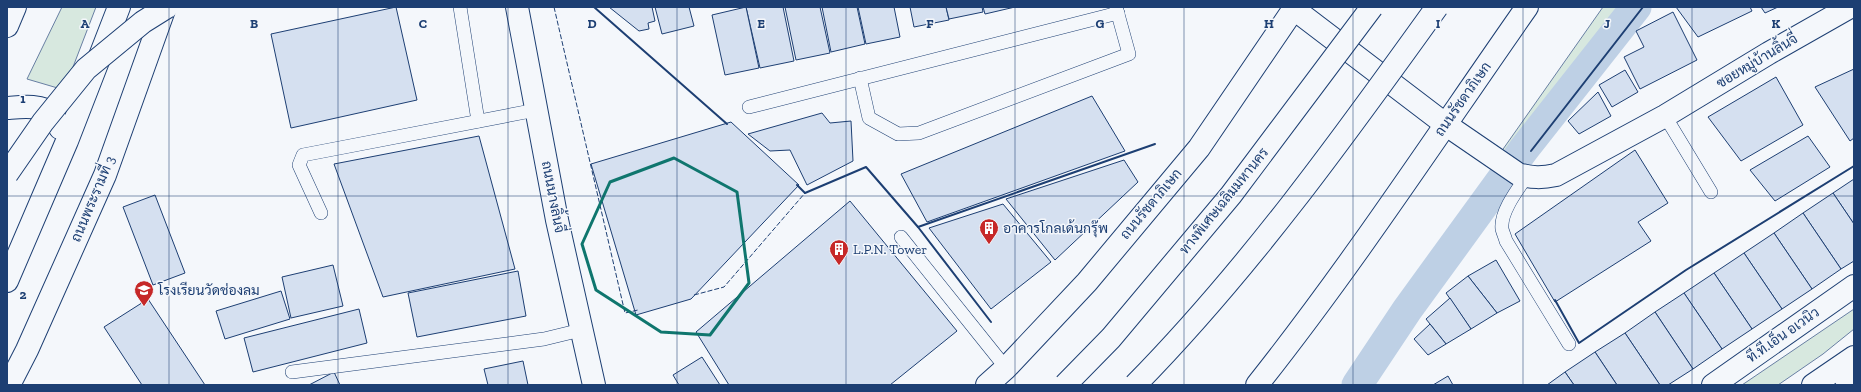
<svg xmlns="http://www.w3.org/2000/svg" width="1861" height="392" viewBox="0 0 1861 392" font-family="'Zilla Slab',Sarabun,serif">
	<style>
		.green { fill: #d7e8df; stroke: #687fa3 }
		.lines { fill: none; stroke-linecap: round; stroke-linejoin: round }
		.canal { stroke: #bed0e5; stroke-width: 31 }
		.building { fill: #d5e0f0; stroke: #1d3f73 }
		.service-casing { stroke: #1d3f73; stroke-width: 14 }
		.minor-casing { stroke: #1d3f73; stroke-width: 24 }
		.secondary-casing { stroke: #1d3f73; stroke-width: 24 }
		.primary-casing { stroke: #1d3f73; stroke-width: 24 }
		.service { stroke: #f4f7fb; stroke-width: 13 }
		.minor { stroke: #f4f7fb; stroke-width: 22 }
		.secondary { stroke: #f4f7fb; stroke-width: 22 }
		.primary { stroke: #f4f7fb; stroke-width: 22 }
		.primary-bridge-casing { stroke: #1d3f73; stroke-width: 24; stroke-linecap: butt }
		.motorway-bridge-casing { stroke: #1d3f73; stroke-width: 24; stroke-linecap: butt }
		.primary-bridge { stroke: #f4f7fb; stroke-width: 22 }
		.motorway-bridge { stroke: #f4f7fb; stroke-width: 22 }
		.fence { stroke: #1d3f73; stroke-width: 1; stroke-dasharray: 5 2; stroke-linecap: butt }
		.wall { stroke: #1d3f73; stroke-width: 2 }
		.marked { fill: none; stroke: #0f766e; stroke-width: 3; stroke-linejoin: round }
		.grid { fill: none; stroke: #1d3f73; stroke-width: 1; stroke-opacity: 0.55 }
		.labels { text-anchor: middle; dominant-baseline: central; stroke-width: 3; stroke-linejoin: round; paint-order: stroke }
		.street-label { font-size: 14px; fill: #1d3f73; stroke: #f4f7fb }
		.poi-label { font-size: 14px; fill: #1d3f73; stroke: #f4f7fb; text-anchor: start }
		.grid-label { font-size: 13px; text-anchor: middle; font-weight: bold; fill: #1d3f73; stroke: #f4f7fb; stroke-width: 3; stroke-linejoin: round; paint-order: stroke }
	</style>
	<rect width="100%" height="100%" fill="#f4f7fb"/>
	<g class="green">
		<path d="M62 7H96L68 80 61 89 27 79Z"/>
		<path d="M1603 7H1643L1523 164 1501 152Z"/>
		<path d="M1854 309V329L1823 354 1778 385H1742Z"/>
	</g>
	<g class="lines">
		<path class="canal" d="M1357 385 1407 310 1524 149 1636 7"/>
	</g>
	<g class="building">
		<path d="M396 7 417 100 291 128 271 34Z"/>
		<path d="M609 7H652L655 21 648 23 649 29 639 31Z"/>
		<path d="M655 7H689L694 26 662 34Z"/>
		<path d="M746 7H783L794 61 760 68Z"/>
		<path d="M746 7 759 68 725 75 712 15Z"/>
		<path d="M785 7H820L830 53 796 60Z"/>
		<path d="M822 7H857L865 44 831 52Z"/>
		<path d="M858 7H894L900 37 866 44Z"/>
		<path d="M910 7H946L949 20 914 27Z"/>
		<path d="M946 7H982L983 12 949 19Z"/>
		<path d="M983 7H1015L985 14Z"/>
		<path d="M1676 7H1750L1752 11 1698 37Z"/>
		<path d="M1761 7H1778L1765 13Z"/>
		<path d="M1673 12 1697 60 1640 89 1624 57 1644 47 1636 31Z"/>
		<path d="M1854 69V138L1850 141 1815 87Z"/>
		<path d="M1625 70 1638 92 1612 107 1599 85Z"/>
		<path d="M1776 77 1803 125 1741 161 1708 117Z"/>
		<path d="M1598 92 1611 116 1579 134 1568 121Z"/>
		<path d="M1092 96 1125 151 927 222 901 174Z"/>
		<path d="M822 113 830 123 851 121 853 161 807 185 790 150 770 151 748 134Z"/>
		<path d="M731 122 799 185 691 299 636 315 591 164Z"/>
		<path d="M479 136 515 269 383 297 334 164Z"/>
		<path d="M1808 136 1830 167 1775 201 1750 170Z"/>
		<path d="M1635 150 1668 203 1638 222 1651 241 1555 302 1515 234Z"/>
		<path d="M1124 160 1138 182 1055 260 1006 199Z"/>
		<path d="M1854 179V224L1833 193Z"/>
		<path d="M1833 193 1854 224V261L1841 269 1803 213Z"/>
		<path d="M155 195 185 273 153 285 123 207Z"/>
		<path d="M850 201 957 331 890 385H729L696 332Z"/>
		<path d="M1003 204 1051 262 991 309 929 228Z"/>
		<path d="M1803 213 1841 269 1812 289 1774 233Z"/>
		<path d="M1774 233 1812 289 1782 309 1744 253Z"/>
		<path d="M1744 253 1782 309 1752 329 1714 273Z"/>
		<path d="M1496 260 1520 301 1497 313 1468 276Z"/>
		<path d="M333 265 343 306 291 318 282 277Z"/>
		<path d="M518 271 526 316 417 337 408 293Z"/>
		<path d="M1714 273 1752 329 1722 349 1684 293Z"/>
		<path d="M1468 276 1497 313 1471 329 1446 293Z"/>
		<path d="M281 291 290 319 225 339 216 311Z"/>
		<path d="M1684 293 1722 349 1693 369 1655 312Z"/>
		<path d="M1450 298 1471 329 1446 344 1426 319Z"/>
		<path d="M148 299 205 385H142L104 327Z"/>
		<path d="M359 309 367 343 253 372 244 338Z"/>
		<path d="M1655 312 1693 369 1668 385H1660L1625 333Z"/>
		<path d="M1430 324 1446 344 1428 355 1414 339Z"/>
		<path d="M1625 333 1660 385H1617L1595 352Z"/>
		<path d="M1595 352 1617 385H1574L1565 372Z"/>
		<path d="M702 357 720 385H679L673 375Z"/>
		<path d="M523 361 528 385H488L484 369Z"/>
		<path d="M334 372 340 385H309Z"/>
		<path d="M1565 372 1574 385H1547Z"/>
		<path d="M1448 376 1453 385H1433Z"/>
	</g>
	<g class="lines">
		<g class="service-casing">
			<g id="service">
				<path d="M460 7 478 121"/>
				<path d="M860 78 869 118 898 134 919 133 1129 54 1116 7"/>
				<path d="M749 107 1118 13"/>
				<path d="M1665 116 1711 192"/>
				<path d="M1527 176C1518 189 1500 212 1502 229 1503 233 1505 237 1506 241L1569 344"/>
				<path d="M321 213 299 165 303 155 536 110"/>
				<path d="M901 237 1006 368"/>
				<path d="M292 372 544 339 581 330"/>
			</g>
		</g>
		<g class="minor-casing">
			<g id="minor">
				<path d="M1445 124 1518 174C1532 178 1542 178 1556 175L1665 116 1769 53 1850 7"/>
				<path d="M1839 368 1850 385"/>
				<path d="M1713 385 1854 286"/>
				<path d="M1813 385 1854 357"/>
			</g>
		</g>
		<g class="secondary-casing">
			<g id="secondary">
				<path d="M517 7 557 220 594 385"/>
				<path d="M1294 9 1445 124"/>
				<path d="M987 385 1006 368 1087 282 1199 148 1295 7"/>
				<path d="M1257 385C1353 264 1438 134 1527 7"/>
			</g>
		</g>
		<g class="primary-casing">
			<g id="primary">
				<path d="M7 26 15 7"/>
				<path d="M7 108C20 107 42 104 52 114 55 117 58 124 60 128"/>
				<path d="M7 281 67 141 119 7"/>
				<path d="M9 385 27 350 105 175 165 7"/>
			</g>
		</g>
		<use href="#service" class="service"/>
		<use href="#minor" class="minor"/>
		<use href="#secondary" class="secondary"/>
		<use href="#primary" class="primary"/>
		<g class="primary-bridge-casing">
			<path id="primary-bridge" d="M7 174 43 122 86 69 143 22 167 7"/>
		</g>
		<g class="motorway-bridge-casing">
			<g id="motorway-bridge">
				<path d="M1065 385 1111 338 1231 195 1372 7"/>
				<path d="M1135 385C1248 270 1343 138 1437 7"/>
			</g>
		</g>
		<use href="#primary-bridge" class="primary-bridge"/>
		<use href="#motorway-bridge" class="motorway-bridge"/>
		<g class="fence">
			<path d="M554 7 625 313 638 310"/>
			<path d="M694 295 724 287 805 193"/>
		</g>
		<g class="wall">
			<path d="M594 7 727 124"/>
			<path d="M1531 151 1643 7"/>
			<path d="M797 185 805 193 866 167 918 227 991 322"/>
			<path d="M918 227 1155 144"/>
			<path d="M1555 300 1579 343 1686 270 1854 166"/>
		</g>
	</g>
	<path class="marked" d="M674 158 737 192 749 283 710 335 661 332 596 290 582 244 610 182Z"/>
	<path class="grid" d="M169 7V385M338 7V385M508 7V385M677 7V385M846 7V385M1015 7V385M1184 7V385M1353 7V385M1523 7V385M1692 7V385M7 196H1854"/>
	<defs>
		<g id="building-pin" transform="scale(1)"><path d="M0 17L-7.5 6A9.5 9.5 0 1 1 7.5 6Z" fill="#c62828" stroke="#f4f7fb"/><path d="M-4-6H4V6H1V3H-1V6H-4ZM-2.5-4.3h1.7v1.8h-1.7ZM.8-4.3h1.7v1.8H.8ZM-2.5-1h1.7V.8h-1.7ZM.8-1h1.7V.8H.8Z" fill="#fff"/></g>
		<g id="school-pin" transform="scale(1)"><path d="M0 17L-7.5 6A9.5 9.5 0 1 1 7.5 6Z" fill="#c62828" stroke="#f4f7fb"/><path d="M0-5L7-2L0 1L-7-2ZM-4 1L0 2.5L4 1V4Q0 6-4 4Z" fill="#fff"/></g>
	</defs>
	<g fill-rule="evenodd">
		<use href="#building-pin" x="989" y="228"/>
		<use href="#building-pin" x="839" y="249"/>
		<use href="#school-pin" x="144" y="290"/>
	</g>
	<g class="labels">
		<g class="street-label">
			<text transform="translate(1757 61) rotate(-31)">ซอยหมู่บ้านลิ้นจี่</text>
			<text transform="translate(1463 99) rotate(-55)">ถนนรัชดาภิเษก</text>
			<text transform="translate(553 197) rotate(79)">ถนนนางลิ้นจี่</text>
			<text transform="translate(93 199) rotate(-67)">ถนนพระรามที่ 3</text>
			<text transform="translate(1224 201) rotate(-51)">ทางพิเศษเฉลิมมหานคร</text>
			<text transform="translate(1151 204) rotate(-50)">ถนนรัชดาภิเษก</text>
			<text transform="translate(1783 335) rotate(-35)">ที.ที.เอ็น อเวนิว</text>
		</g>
		<g class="poi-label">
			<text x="1003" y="228">อาคารโกลเด้นกรุ๊พ</text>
			<text x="853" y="249">L.P.N. Tower</text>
			<text x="158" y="290">โรงเรียนวัดช่องลม</text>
		</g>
	</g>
	<g class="grid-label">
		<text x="85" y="28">A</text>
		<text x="254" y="28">B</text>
		<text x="423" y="28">C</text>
		<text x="592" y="28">D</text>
		<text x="761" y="28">E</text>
		<text x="930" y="28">F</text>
		<text x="1100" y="28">G</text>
		<text x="1269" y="28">H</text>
		<text x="1438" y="28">I</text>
		<text x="1607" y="28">J</text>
		<text x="1776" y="28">K</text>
		<text x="23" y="103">1</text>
		<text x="23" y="299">2</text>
	</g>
	<rect width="1861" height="392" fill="none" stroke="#1d3f73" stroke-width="16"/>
</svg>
